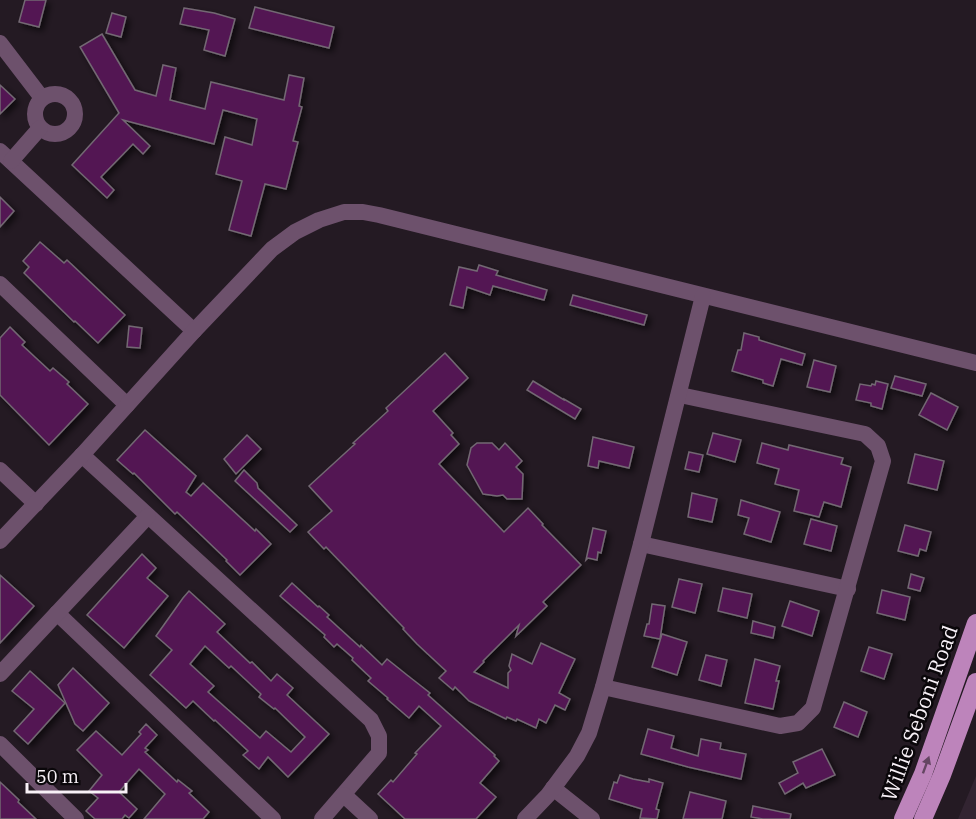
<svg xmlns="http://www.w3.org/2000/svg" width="976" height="819" viewBox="0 0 976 819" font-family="'IBM Plex Serif',serif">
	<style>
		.built { fill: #322431 }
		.building { fill: #521653; stroke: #736873; stroke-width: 1.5; fill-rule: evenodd; filter: url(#shadow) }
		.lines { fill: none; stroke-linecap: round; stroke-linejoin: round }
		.street { stroke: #6d516c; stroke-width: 16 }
		.primary { stroke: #bd84bb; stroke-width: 18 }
		.oneway { fill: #644662 }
		.labels { text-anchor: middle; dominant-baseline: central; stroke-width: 5; stroke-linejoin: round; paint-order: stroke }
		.street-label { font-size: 21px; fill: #f8f1f7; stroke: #0a070a }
	</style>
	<defs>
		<filter id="shadow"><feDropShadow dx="3.5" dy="3.5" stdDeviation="3" flood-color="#0009"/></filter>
	</defs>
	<rect width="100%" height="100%" fill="#241a23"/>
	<path class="built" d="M976 776V819H958Z"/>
	<g class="building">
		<path d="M25 0H46L39 27 19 22Z"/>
		<path d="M255 7 334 27 329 48 249 28Z"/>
		<path d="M184 8 214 13 235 19 225 56 204 50 209 30 180 24Z"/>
		<path d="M112 13 126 17 121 37 106 33Z"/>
		<path d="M102 34 135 90 156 96 163 65 176 68 170 100 205 109 211 82 284 100 289 75 304 78 299 106 302 107 293 141 298 142 286 189 265 184 251 236 229 230 242 181 216 174 225 137 252 145 257 119 223 110 214 144 123 120 150 146 143 154 133 144 101 177 114 190 107 198 72 165 119 113 80 47Z"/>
		<path d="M0 85 15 99 0 114Z"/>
		<path d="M0 197 14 211 0 227Z"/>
		<path d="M40 242 64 263 67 260 125 315 98 343 75 321 74 322 24 273 29 267 23 261Z"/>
		<path d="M479 265 498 271 496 275 547 290 544 300 493 286 490 295 467 287 463 308 450 305 459 267 477 271Z"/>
		<path d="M573 295 647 315 644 325 570 305Z"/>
		<path d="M129 326 142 328 140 348 127 347Z"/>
		<path d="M10 327 25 342 22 345 50 371 53 368 69 382 67 384 88 404 49 445 0 395V338Z"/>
		<path d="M744 333 759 337V340L805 354 802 365 781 359 773 386 763 383V380L732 371 738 350H741Z"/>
		<path d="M445 353 468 378 433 411 453 433 451 435 459 444 439 464 504 532 528 508 543 524 542 525 581 565 543 602 547 606 516 636 519 625 483 661 484 662 474 672 508 688V673L511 670 509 666 512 654 532 664 541 643 575 659 559 693 570 699 565 710 555 705 546 723 539 719 536 728 517 719 516 721 507 717 506 719 469 701 455 687 453 690 439 678 446 671 417 644 403 629 404 628 326 547 324 549 308 532 332 511 309 486 355 444 353 443 388 411 386 408Z"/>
		<path d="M814 360 836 366 830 392 807 387Z"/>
		<path d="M895 376 926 384 922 396 891 388Z"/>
		<path d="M533 381 564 400V399L581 409 575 419 527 390Z"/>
		<path d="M876 381 888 384 882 409 871 406V403L856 400 860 384 871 386 872 384 875 385Z"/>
		<path d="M931 393 958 407 947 430 919 415Z"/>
		<path d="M145 430 196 476 186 492 191 496 203 483 255 531 256 529 271 544 240 575 226 561 227 560 177 512 175 514 134 473 133 474 117 460Z"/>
		<path d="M713 433 741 440 735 462 707 454Z"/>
		<path d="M247 435 261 449 236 474 224 459Z"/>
		<path d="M593 437 634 447 629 468 599 461 598 468 588 466Z"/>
		<path d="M477 443H492L499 450 505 443 522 461 516 467 523 474 522 499H507L503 495 497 496 483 494 467 465 471 448Z"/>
		<path d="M762 443 788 450 789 445 843 458 841 464 851 467 841 507 824 502 819 517 794 511 799 490 775 484 779 469 757 463Z"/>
		<path d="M689 452 703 455 699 472 685 469Z"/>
		<path d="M915 454 944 461 937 490 908 483Z"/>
		<path d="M244 470 257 483 258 488 297 525 290 532 235 481Z"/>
		<path d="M692 493 717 499 712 522 688 517Z"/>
		<path d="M741 500 780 512 771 542 744 534 749 518 738 515Z"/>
		<path d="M811 519 837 526 831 551 804 544Z"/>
		<path d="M905 525 931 532 926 551 920 549 918 556 898 551Z"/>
		<path d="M593 528 606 531 601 553 598 552 597 560 588 558 586 560Z"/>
		<path d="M142 554 156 568 147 578 168 596 124 648 87 615Z"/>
		<path d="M911 574 924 578 920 591 908 588Z"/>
		<path d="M0 575 34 606 0 643Z"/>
		<path d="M679 579 702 584 695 613 672 607Z"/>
		<path d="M292 583 318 607 319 606 329 615 327 617 360 647 361 645 382 665 387 659 407 675 430 693 428 695 495 755 494 756 499 761 480 783 496 797 476 819H405L378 794 391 780 393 782 417 754 415 753 441 726 419 706 409 718 387 699 388 698 368 681 371 678 352 660 353 658 337 644 334 647 324 637 325 635 280 596Z"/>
		<path d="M723 588 752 594 747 618 718 611Z"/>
		<path d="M882 590 910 597 905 620 877 613Z"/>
		<path d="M189 591 225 624 217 632 250 663 252 662 271 681 277 674 293 688 287 695 329 734 288 777 268 757 259 769 243 755 248 751 215 720 214 721 193 701 186 708 150 675 172 650 156 636 183 598ZM205 646 229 668 231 666 261 694 259 697 274 709 275 708 305 737 291 752 266 731 260 738 208 692 214 686 190 664Z"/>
		<path d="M790 601 819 611 812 636 782 626Z"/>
		<path d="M652 604 665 606 660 639 644 636 647 624H649Z"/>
		<path d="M753 621 775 627 773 638 751 633Z"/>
		<path d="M662 634 687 642 677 675 652 667Z"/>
		<path d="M869 647 892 654 884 679 861 671Z"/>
		<path d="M706 655 727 660 721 686 699 680Z"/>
		<path d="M755 659 780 666 776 681H779L773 709 745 703Z"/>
		<path d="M73 668 109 703 83 731 75 724 58 685Z"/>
		<path d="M30 671 65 703 28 744 14 731 34 709 12 691Z"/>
		<path d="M844 702 867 712 858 737 834 727Z"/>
		<path d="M146 724 157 735 145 748 148 750 145 752 177 782 178 780 192 791 189 793 209 812 203 819H144L165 794 139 769 119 792 137 809 129 818 125 815 122 819H95L86 811 98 798 89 791 102 775 77 750 96 731 122 755 141 734 139 732Z"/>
		<path d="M648 729 674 736 671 748 698 756 701 739 721 743 720 749 746 754 741 779 688 767 641 754Z"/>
		<path d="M822 749 835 775 806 788 803 783 785 794 779 783 798 773 793 762Z"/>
		<path d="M620 775 633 779 649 782V779L663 783 656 809 659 810 657 819 640 818 642 809 609 799 614 782 617 783Z"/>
		<path d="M0 782 19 800 18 802 36 819H0Z"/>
		<path d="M690 792 726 801 722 819H683Z"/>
		<path d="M753 806 791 814 790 819H763L751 817Z"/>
	</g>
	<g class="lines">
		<g class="street">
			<path d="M0 43 42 98"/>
			<circle cx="55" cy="114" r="20"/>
			<path d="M0 151 194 331"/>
			<path d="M11 161 40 128"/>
			<path d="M0 284 127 405"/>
			<path d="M82 455 371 720 379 736V753L322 819"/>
			<path d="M0 470 36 504"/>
			<path d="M0 541 82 455 194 331 272 249 295 232 319 220 344 212H363L379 215 976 363"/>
			<path d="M641 544 848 589"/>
			<path d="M57 613 273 819"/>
			<path d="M0 674 148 516"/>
			<path d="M603 687 780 726 798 723 813 708 883 461 878 446 865 434 680 395"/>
			<path d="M0 744 76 819"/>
			<path d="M553 788 592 819"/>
			<path d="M344 795 370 819"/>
			<path d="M525 819 548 795 577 756 589 733 603 687 641 544 703 296"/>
		</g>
		<g class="primary">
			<path d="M903 819 923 774 976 623"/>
			<path d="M923 819 942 775 976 682"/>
		</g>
	</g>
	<defs><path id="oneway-solid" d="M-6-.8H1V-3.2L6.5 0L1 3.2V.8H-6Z" transform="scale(1.5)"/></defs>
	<use class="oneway" href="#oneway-solid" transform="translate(926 765) rotate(-70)"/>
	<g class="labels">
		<g class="street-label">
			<text transform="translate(919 713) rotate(-70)">Willie Seboni Road</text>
		</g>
	</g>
	<path d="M27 783v9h99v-9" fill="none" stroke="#f8f1f7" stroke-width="3"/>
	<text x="36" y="783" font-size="18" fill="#f8f1f7" stroke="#0a070a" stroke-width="4.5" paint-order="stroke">50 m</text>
</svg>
